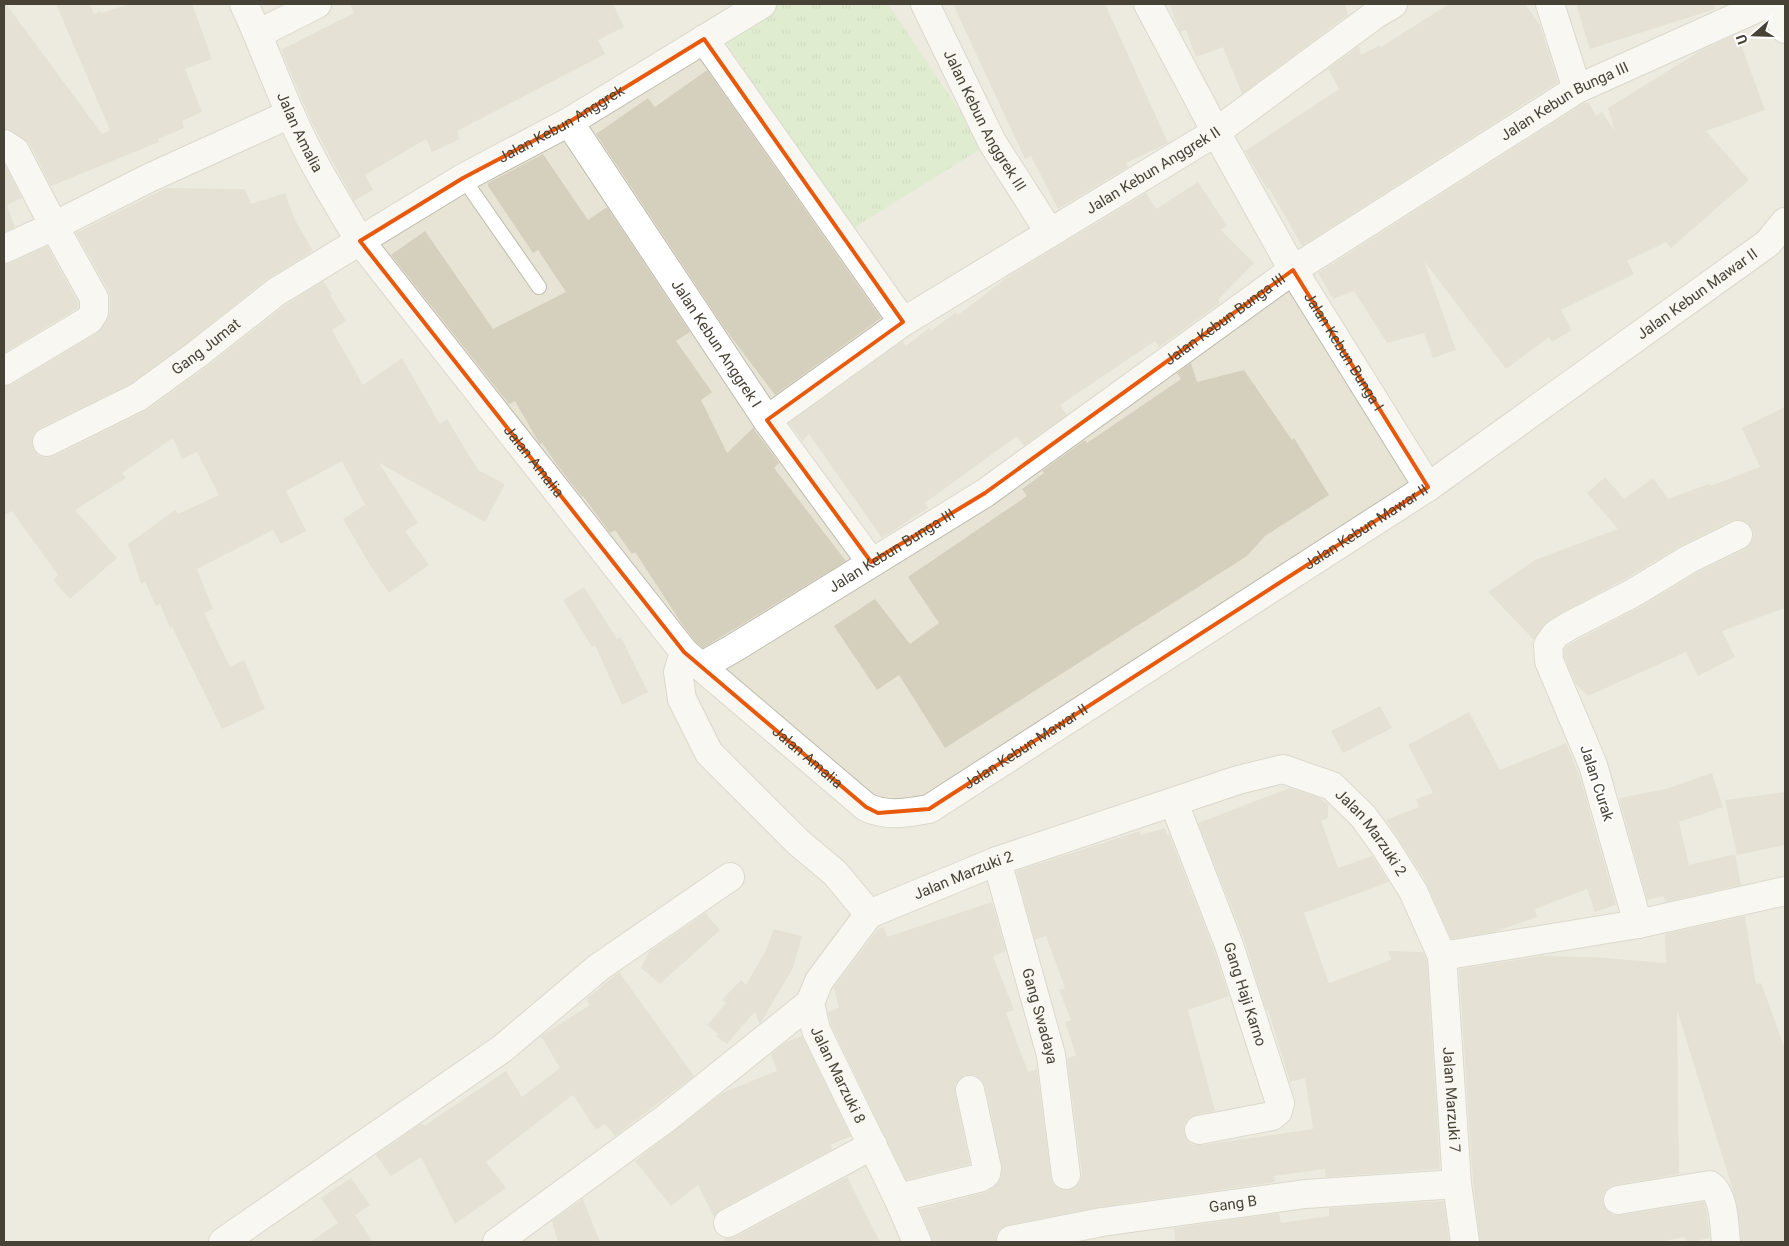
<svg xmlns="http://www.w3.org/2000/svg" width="1789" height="1246" viewBox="0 0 1789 1246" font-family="Roboto,sans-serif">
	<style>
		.residential { fill: #e7e4d6 }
		.park { fill: url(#park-tufts) }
		.building { fill: #d5cfbd }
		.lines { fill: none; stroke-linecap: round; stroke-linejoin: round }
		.lane-casing { stroke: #bfbbaa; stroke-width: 16 }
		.street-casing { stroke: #bfbbaa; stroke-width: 30 }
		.lane { stroke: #fff; stroke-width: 14 }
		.street { stroke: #fff; stroke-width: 28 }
		.marked { fill: none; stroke: #e8590c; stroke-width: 4; stroke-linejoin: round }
		.labels { text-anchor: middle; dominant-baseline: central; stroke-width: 4; stroke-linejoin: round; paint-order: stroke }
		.street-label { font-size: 15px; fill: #474236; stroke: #fff }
	</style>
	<defs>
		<pattern id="park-tufts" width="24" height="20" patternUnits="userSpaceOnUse" patternTransform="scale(1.25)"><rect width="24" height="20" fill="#c7e7b1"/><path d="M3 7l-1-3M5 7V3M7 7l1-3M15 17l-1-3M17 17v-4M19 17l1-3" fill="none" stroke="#acc799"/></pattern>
	</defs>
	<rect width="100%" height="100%" fill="#f3f1e8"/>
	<rect class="residential" x="4" y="4" width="1781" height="1238"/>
	<path class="park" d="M778 4H888L984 147 852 229 723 38Z"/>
	<g class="building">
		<path d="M4 4H6L102 134 110 130 56 4H90L94 14 100 11 101 13 129 4H192L212 59 185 69 202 112 182 121 184 128 158 139 159 142 51 186 29 143 12 131 4 129Z"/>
		<path d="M350 4H613L624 27 598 40 605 54 457 131 460 139 432 152 426 139 365 175 373 190 354 201 312 123 281 50 354 13Z"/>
		<path d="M953 4H1105L1168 143 1126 163 1128 167 1058 209 1031 156 1025 159Z"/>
		<path d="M1169 4H1345L1348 15 1242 94 1223 47 1196 57 1186 30 1180 32Z"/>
		<path d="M1449 4H1525L1540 25 1558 82 1302 246 1269 188 1267 189 1245 151 1339 89 1329 70 1321 74 1359 46 1361 55 1380 45 1381 47Z"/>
		<path d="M1576 4H1714L1715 9 1590 49Z"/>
		<path d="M1737 34 1765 110 1706 131 1749 180 1671 248 1666 242 1627 261 1634 274 1561 310 1572 330 1552 342 1549 337 1506 369 1424 261 1456 350 1433 358 1424 333 1387 343 1354 291 1333 299 1318 273 1584 103H1589L1596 116 1602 112 1615 131 1608 108 1700 51Z"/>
		<path d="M707 70 881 318 775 395 723 326 596 134 648 98 655 107Z"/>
		<path d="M543 154 588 220 607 207 690 332 676 341 712 392 701 400 727 453 753 428 779 463 774 468 846 561 703 648 695 641 682 624 635 552 632 554 615 530 610 533 583 496 582 497 557 465 542 443 540 444 538 441 515 401 509 404 391 255 425 231 493 329 566 292 538 250 533 253 488 186V183Z"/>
		<path d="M4 163 22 198 7 205 15 227 4 232Z"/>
		<path d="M1198 182 1227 226 1221 230 1254 263 1218 300 1220 303 1159 347 1155 341 1060 405 1067 415 1024 446 1017 436 925 503 928 508 882 538 809 434 802 441 789 423 903 341 906 346 929 328 931 331 956 312 958 315 1009 276 1146 193 1156 209Z"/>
		<path d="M166 188 245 189 251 204 285 193 295 220 313 251 266 280 187 343 130 384 40 428 34 433 32 441 33 448 38 455 46 458 54 456 147 410 205 368 285 305 323 281 332 294 330 295 346 321 332 330 363 385 402 358 440 424 447 419 478 470 505 484 485 522 379 463 418 523 405 531 429 565 389 593 370 565 343 519 365 505 342 461 286 491 306 531 281 544 273 530 197 569 213 609 204 613 230 667 244 660 265 709 222 729 172 627 170 628 160 604 156 606 145 582 141 584 128 544 175 510 178 514 219 495 197 452 182 459 173 438 122 473 126 478 75 510 117 558 70 599 53 580 58 575 12 511 4 515V387L12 384 97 333 107 320 110 313V298L108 290 76 233Z"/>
		<path d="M47 246 78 302V308L4 353V264L11 263Z"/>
		<path d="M1191 363 1197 382 1244 370 1292 440 1294 438 1329 495 1265 536 1247 556 945 748 899 675 877 690 834 626 875 599 910 644 939 623 908 577 1027 496 1022 489 1044 473 1042 471 1085 440 1087 443 1181 379 1177 373Z"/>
		<path d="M1785 407V608L1722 631 1735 657 1698 676 1686 652 1588 696 1575 683 1564 657V650L1567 646 1577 640 1640 607 1696 573 1745 549 1751 543 1754 536 1752 529 1747 522 1740 520 1731 521 1682 545 1625 579 1561 613 1544 625 1534 640 1488 592 1535 560 1618 529 1587 493 1605 477 1624 499 1653 478 1668 499 1709 484 1710 486 1760 467 1742 428Z"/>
		<path d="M584 587 617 639 621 637 648 692 622 705 595 645 592 647 563 600Z"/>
		<path d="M1380 706 1392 728 1343 753 1331 731Z"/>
		<path d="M1469 712 1500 770 1566 743 1580 777 1616 905 1595 912 1587 889 1535 909 1537 917 1494 932 1451 939 1424 878 1386 820 1419 807 1416 799 1433 793 1408 745Z"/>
		<path d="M1712 773 1723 807 1679 822 1689 865 1735 854 1741 885 1665 902 1664 896 1647 900 1619 798 1666 789Z"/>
		<path d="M1290 788 1317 797 1328 804V818L1321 821 1338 868 1372 856 1389 882 1304 913 1329 983 1391 960 1388 951 1423 952 1427 960 1440 1169 1326 1177 1325 1169 1274 1176 1275 1182 1100 1207 1008 1225 1000 1229 996 1235V1242H932L931 1236 920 1209 987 1192 999 1183 1001 1177 1002 1165 985 1086 982 1080 975 1075H967L959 1079 955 1086V1093L970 1164 906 1180 831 1025 828 1012 839 1008 834 987 878 929 884 927 887 937 992 902 1006 951 993 956 1014 1010 1006 1013 1028 1072 1037 1069 1051 1177 1053 1184 1060 1189 1068 1190 1075 1188 1080 1182 1082 1174 1067 1059 1076 1055 1065 1022 1071 1020 1059 990 1065 988 1046 936 1035 940 1016 871 1140 831 1141 835 1165 828 1167 835 1169 834 1214 950 1229 996 1188 1010 1215 1111 1196 1115 1188 1119 1184 1125V1132L1187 1140 1193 1145H1202L1313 1129 1305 1078 1290 1082 1268 1009 1266 1010 1244 939 1198 823Z"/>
		<path d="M1785 792V845L1737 855 1725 800Z"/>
		<path d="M705 913 720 930 660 984 641 968 649 952Z"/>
		<path d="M1745 916 1756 984 1761 983 1785 1049V1242H1741L1736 1200 1677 1010 1679 1174 1615 1185 1608 1188 1603 1195V1202L1606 1210 1613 1215H1620L1704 1202 1707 1214 1710 1238 1690 1242H1686L1685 1237 1659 1242H1480L1473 1182 1459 969 1541 956 1593 957 1666 963 1665 934Z"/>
		<path d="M774 929 802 936 793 968 761 1022 759 1023 755 1011 727 1044 716 1036 718 1034 707 1025 726 1003 722 1000 741 980 746 985 765 952Z"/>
		<path d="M619 972 694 1076 615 1136 605 1124 596 1130 573 1095 486 1162 506 1188 455 1224 421 1157 391 1176 376 1155 422 1123 424 1126 506 1071 522 1097 560 1068 541 1036 590 1005 586 999Z"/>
		<path d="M802 1036 851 1136 830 1145 833 1149 721 1209 714 1217 698 1185 671 1206 635 1161 724 1092 777 1071 771 1054 786 1042Z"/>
		<path d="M847 1177 880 1242H726L724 1238 735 1237Z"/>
		<path d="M351 1178 370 1205 355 1215 373 1242H310L338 1223 321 1198Z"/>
		<path d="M583 1199 600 1242H558L552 1221Z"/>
		<path d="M1444 1201 1449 1242H1175L1174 1228 1279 1213 1281 1223 1329 1216V1208Z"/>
	</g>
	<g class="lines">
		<g class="lane-casing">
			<path id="lane" d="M463 178 539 287"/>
		</g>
		<g class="street-casing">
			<g id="street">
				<path id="s1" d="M244 4C261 40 274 77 290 113 309 158 335 199 360 241L684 652 866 807C887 817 906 813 929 809L1428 487 1768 243 1785 222"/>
				<path id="s2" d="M925 4 992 142 1050 233"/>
				<path id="s3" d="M1148 4 1216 132 1293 270 1428 487"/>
				<path d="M1550 4 1577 89"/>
				<path d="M1771 4 1785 29"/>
				<path d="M258 34 317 4"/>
				<path d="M704 39 903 322"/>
				<path id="s4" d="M569 122 767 420 871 562"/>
				<path d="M4 144 15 151 54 226 94 298V312L89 320 4 371"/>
				<path d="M4 249 54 226 149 178 290 114"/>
				<path id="s5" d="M767 420 903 322 1216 132 1376 14 1393 4"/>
				<path id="s6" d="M47 442 138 397 196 355 276 292 463 178 569 122 762 4"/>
				<path d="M684 652 678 672 682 699 709 753 798 842 835 873 869 914"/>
				<path id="s7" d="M702 666 734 648 985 493 1293 270 1577 89 1766 4"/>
				<path id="s8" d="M1174 803 1229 945 1280 1103 1278 1111 1272 1116 1199 1130"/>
				<path id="s9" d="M997 861 1051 1055 1066 1175"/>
				<path id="s10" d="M869 914 997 861 1238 780 1283 769 1332 786 1363 816 1386 848 1413 891 1442 956 1638 924 1785 891"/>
				<path id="s11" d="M869 914 819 981 810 1003 816 1030 898 1198 917 1242"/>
				<path d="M1638 924 1593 765 1549 661 1548 645 1556 634 1569 626 1633 593 1689 559 1738 535"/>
				<path id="s12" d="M1442 956 1457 1184 1465 1242"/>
				<path d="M898 1198 979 1178 986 1174 987 1168 970 1090"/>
				<path d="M1618 1200 1710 1185C1725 1196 1724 1226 1726 1242"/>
				<path d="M728 1223 873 1145"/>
				<path id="s13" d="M1011 1240 1102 1222 1305 1194 1457 1184"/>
				<path d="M223 1242 503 1048 599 967 730 877"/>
				<path d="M497 1242 665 1119 810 1003"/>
			</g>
		</g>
		<use href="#lane" class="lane"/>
		<use href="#street" class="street"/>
	</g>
	<path d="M0 0H1789V1246H0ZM704 39 903 322 767 420 871 562 985 493 1293 270 1428 487 929 809 878 813 866 807 684 652 360 241 463 178 569 122Z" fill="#f3f1e8" fill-opacity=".55" fill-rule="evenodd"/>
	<path class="marked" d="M704 39 903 322 767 420 871 562 985 493 1293 270 1428 487 929 809 878 813 866 807 684 652 360 241 463 178 569 122Z"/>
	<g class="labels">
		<g class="street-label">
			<text stroke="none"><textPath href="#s7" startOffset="1032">Jalan Kebun Bunga III</textPath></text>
			<text stroke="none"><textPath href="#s2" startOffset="131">Jalan Kebun Anggrek III</textPath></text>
			<text stroke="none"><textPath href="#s6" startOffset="606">Jalan Kebun Anggrek</textPath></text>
			<text stroke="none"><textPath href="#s1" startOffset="140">Jalan Amalia</textPath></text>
			<text stroke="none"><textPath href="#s5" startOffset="460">Jalan Kebun Anggrek II</textPath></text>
			<text stroke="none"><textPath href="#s1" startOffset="2016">Jalan Kebun Mawar II</textPath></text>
			<text stroke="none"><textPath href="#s7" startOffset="628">Jalan Kebun Bunga III</textPath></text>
			<text stroke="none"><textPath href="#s4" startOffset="266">Jalan Kebun Anggrek I</textPath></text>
			<text stroke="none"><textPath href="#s6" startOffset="186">Gang Jumat</textPath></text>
			<text stroke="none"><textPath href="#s3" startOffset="399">Jalan Kebun Bunga I</textPath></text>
			<text stroke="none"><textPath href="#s1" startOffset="545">Jalan Amalia</textPath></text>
			<text stroke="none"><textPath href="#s1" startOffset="1611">Jalan Kebun Mawar II</textPath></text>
			<text stroke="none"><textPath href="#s7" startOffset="222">Jalan Kebun Bunga III</textPath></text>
			<text stroke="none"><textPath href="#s1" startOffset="1206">Jalan Kebun Mawar II</textPath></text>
			<text stroke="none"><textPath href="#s1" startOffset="950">Jalan Amalia</textPath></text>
			<text transform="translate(1597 783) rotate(72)">Jalan Curak</text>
			<text stroke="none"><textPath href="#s10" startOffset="552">Jalan Marzuki 2</textPath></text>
			<text stroke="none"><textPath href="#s10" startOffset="102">Jalan Marzuki 2</textPath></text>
			<text stroke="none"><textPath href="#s8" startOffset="204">Gang Haji Karno</textPath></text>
			<text stroke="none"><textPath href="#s9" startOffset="161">Gang Swadaya</textPath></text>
			<text stroke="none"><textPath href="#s11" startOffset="185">Jalan Marzuki 8</textPath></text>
			<text stroke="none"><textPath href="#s12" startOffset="144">Jalan Marzuki 7</textPath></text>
			<text stroke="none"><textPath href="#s13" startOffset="225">Gang B</textPath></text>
		</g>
	</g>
	<rect width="1789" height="1246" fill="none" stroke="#474236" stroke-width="10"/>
	<g transform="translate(1754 35) rotate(250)" stroke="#ffffff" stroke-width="4" paint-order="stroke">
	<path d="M0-4L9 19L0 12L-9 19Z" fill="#474236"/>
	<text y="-8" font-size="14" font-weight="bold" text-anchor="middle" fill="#474236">U</text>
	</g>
</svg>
